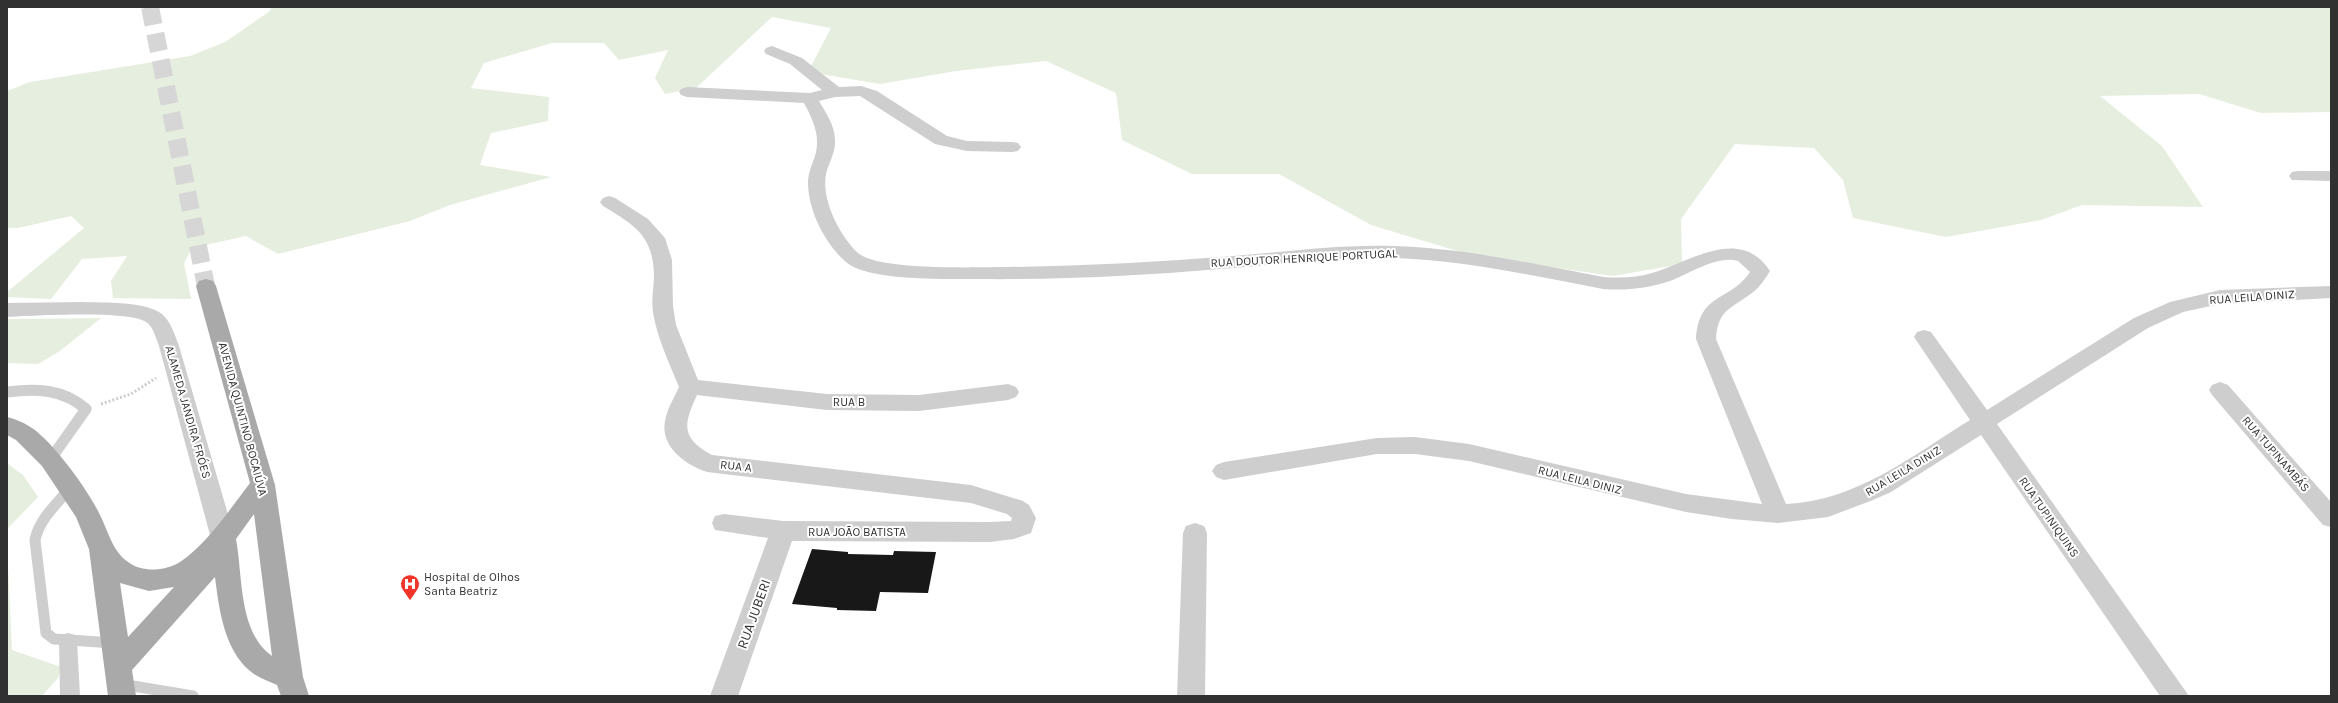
<svg xmlns="http://www.w3.org/2000/svg" width="2338" height="703" viewBox="0 0 2338 703" font-family="Karla,sans-serif">
	<style>
		.green { fill: #e6efdf }
		.building { fill: #181818 }
		.lines { fill: none; stroke-linecap: round; stroke-linejoin: round }
		.primary-tunnel { stroke: #d6d6d6; stroke-width: 18; stroke-dasharray: 18 9; stroke-linecap: butt }
		.path { stroke: #cecece; stroke-width: 3; stroke-dasharray: 2 2; stroke-linecap: butt }
		.service { stroke: #cecece; stroke-width: 11 }
		.pedestrian { fill: #cecece; fill-rule: evenodd }
		.minor { fill: #cecece; fill-rule: evenodd }
		.primary { fill: #a9a9a9; fill-rule: evenodd }
		.labels { text-anchor: middle; dominant-baseline: central; stroke-width: 4; stroke-linejoin: round; paint-order: stroke }
		.street-label { font-size: 12px; fill: #313131; stroke: #fff }
		.poi-label { font-size: 12px; fill: #313131; stroke: #fff; text-anchor: start }
		.near-street-label { font-size: 14px; fill: #313131; stroke: #fff }
	</style>
	<rect width="100%" height="100%" fill="#fff"/>
	<g class="green">
		<path d="M271 7H2331V112L2261 113 2199 94 2100 96 2162 146 2203 207 2082 205 2041 220 1946 237 1853 218 1843 180 1814 148 1735 144 1681 219 1682 264 1613 276 1474 256 1371 225 1279 174H1192L1122 140 1116 93 1046 61 956 71 880 84 808 72 831 28 772 17 696 88 665 94 655 78 668 50 619 60 604 43H552L484 63 471 88 549 97 548 121 491 133 480 165 551 177 450 205 410 221 278 254 246 236 192 248 184 263 191 299 113 298 111 281 127 256 82 259 51 299 7 297V292L84 228 71 216 18 228H7V91L30 82 190 56 225 42 270 11Z"/>
		<path d="M101 318 60 351 38 364 7 363V319Z"/>
		<path d="M7 463 23 475 38 497 7 529Z"/>
		<path d="M7 545 12 650 61 667 58 678 42 696H7Z"/>
	</g>
	<path class="building" d="M812 549 848 552V554L893 555 894 551 936 552 928 593 880 592 876 611 837 610V608L792 604Z"/>
	<g class="lines">
		<path class="primary-tunnel" d="M150 7 206 286"/>
		<path class="path" d="M101 404 131 394 156 378"/>
		<g class="service">
			<path d="M7 392C36 388 63 389 86 409L50 460"/>
			<path d="M70 488C57 504 39 519 35 540L46 633 54 639 114 643"/>
			<path d="M121 684 193 696"/>
		</g>
		<path class="pedestrian" d="M68 633 75 635 77 641 80 696H60L59 641 61 635Z"/>
		<g class="minor">
			<path d="M772 46 802 58 839 87 861 86 877 91 947 136 967 141 1012 142 1018 143 1021 147 1018 151 1012 152 967 151 935 144 860 96 835 97 819 101C826 113 834 124 835 139 836 152 829 162 826 174 821 200 840 236 858 253 879 271 978 267 1008 267 1083 266 1158 262 1233 256 1286 252 1340 244 1394 246 1464 248 1534 264 1603 277 1620 278 1636 278 1652 273 1690 262 1740 225 1770 271 1765 279 1760 287 1752 293 1731 309 1718 309 1716 339L1786 504C1856 501 1912 456 1970 420L1914 337 1917 332 1924 330 1931 332 1987 410 2134 318 2170 302 2220 290 2331 286V298L2220 304 2183 312 2148 328 1997 424 2189 696H2160L1981 435 1891 492 1873 500 1828 517 1778 523 1732 519 1686 512 1469 461 1415 454H1377L1224 480 1216 477 1212 471 1216 465 1224 462 1377 438 1415 437 1469 444 1686 494 1762 504 1696 339C1699 292 1730 302 1750 272L1738 261C1716 255 1690 274 1670 281 1648 288 1627 291 1603 289 1534 276 1464 260 1393 258 1335 256 1277 265 1220 269 1138 276 1056 280 975 279 946 279 867 281 846 262 825 244 808 210 808 183 808 173 812 165 815 156 821 136 813 120 804 103L687 97 681 95 679 92 681 89 687 87 810 93 822 90 790 64 766 54 764 51 766 48Z"/>
			<path d="M2298 171H2331V181L2292 180 2289 176 2292 172Z"/>
			<path d="M609 196 615 198 648 219 665 238 672 260 673 306 676 325 698 380 827 394 919 395 1008 384 1016 387 1019 392 1016 397 1008 400 919 411 827 410 697 395C683 425 681 438 712 455L971 485 1023 501 1029 505 1036 518 1031 533 1014 539 990 542 792 541 738 696H710L768 538 715 530 712 523 715 516 724 514 783 521 990 522 1011 521 1012 518 1007 514 971 503 707 472C686 465 660 447 665 421 667 409 674 398 679 387 669 362 657 338 653 312 651 299 654 287 654 275 653 235 634 225 603 206L600 202 603 198Z"/>
			<path d="M83 302C103 303 146 301 162 314 171 322 175 335 179 346L234 535 231 542 222 545 213 542 210 535 159 346C156 338 153 326 146 322 127 310 33 316 7 317V303Z"/>
			<path d="M2220 382 2228 385 2331 502V527L2323 525 2212 395 2209 390 2212 385Z"/>
			<path d="M1195 523 1204 526 1207 533 1205 696H1177L1183 533 1186 526Z"/>
		</g>
		<path class="primary" d="M206 279 213 281 216 286 275 485 303 677 309 696H281L277 685C268 681 258 678 250 671 224 649 219 609 215 577L132 670 136 696H108L89 549 76 517 42 466 16 440 7 435V417C15 419 25 423 32 428 53 442 88 490 99 513 108 530 112 551 128 562 143 573 165 571 180 562 207 544 230 509 250 483L196 286 199 281ZM254 514 272 656C238 632 243 576 236 539ZM120 583 149 591 174 587 128 637Z"/>
	</g>
	<defs>
		<g id="hospital-pin" transform="scale(1)"><path d="M0 17L-7.5 6A9.5 9.5 0 1 1 7.5 6Z" fill="#f1352b" stroke="#fff"/><path d="M-5-5h3v3.5h4V-5h3V5h-3V1.5h-4V5h-3Z" fill="#fff"/></g>
	</defs>
	<g fill-rule="evenodd">
		<use href="#hospital-pin" x="410" y="584"/>
	</g>
	<g class="labels">
		<g class="street-label">
			<text transform="translate(1304 258) rotate(-3)">RUA DOUTOR HENRIQUE PORTUGAL</text>
			<text transform="translate(2252 297) rotate(-4)">RUA LEILA DINIZ</text>
			<text x="849" y="402">RUA B</text>
			<text transform="translate(188 412) rotate(74)">ALAMEDA JANDIRA FRÓES</text>
			<text transform="translate(243 419) rotate(75)">AVENIDA QUINTINO BOCAIÚVA</text>
			<text transform="translate(2276 454) rotate(49)">RUA TUPINAMBÁS</text>
			<text transform="translate(736 466) rotate(6)">RUA A</text>
			<text transform="translate(1903 471) rotate(-31)">RUA LEILA DINIZ</text>
			<text transform="translate(1580 480) rotate(14)">RUA LEILA DINIZ</text>
			<text transform="translate(2049 517) rotate(55)">RUA TUPINIQUINS</text>
			<text x="857" y="532">RUA JOÃO BATISTA</text>
		</g>
		<g class="poi-label">
			<text x="424" y="577">Hospital de Olhos<tspan x="424" dy="14">Santa Beatriz</tspan></text>
		</g>
		<g class="near-street-label">
			<text transform="translate(754 614) rotate(-70)">RUA JUBERI</text>
		</g>
	</g>
	<rect width="2338" height="703" fill="none" stroke="#313131" stroke-width="16"/>
</svg>
